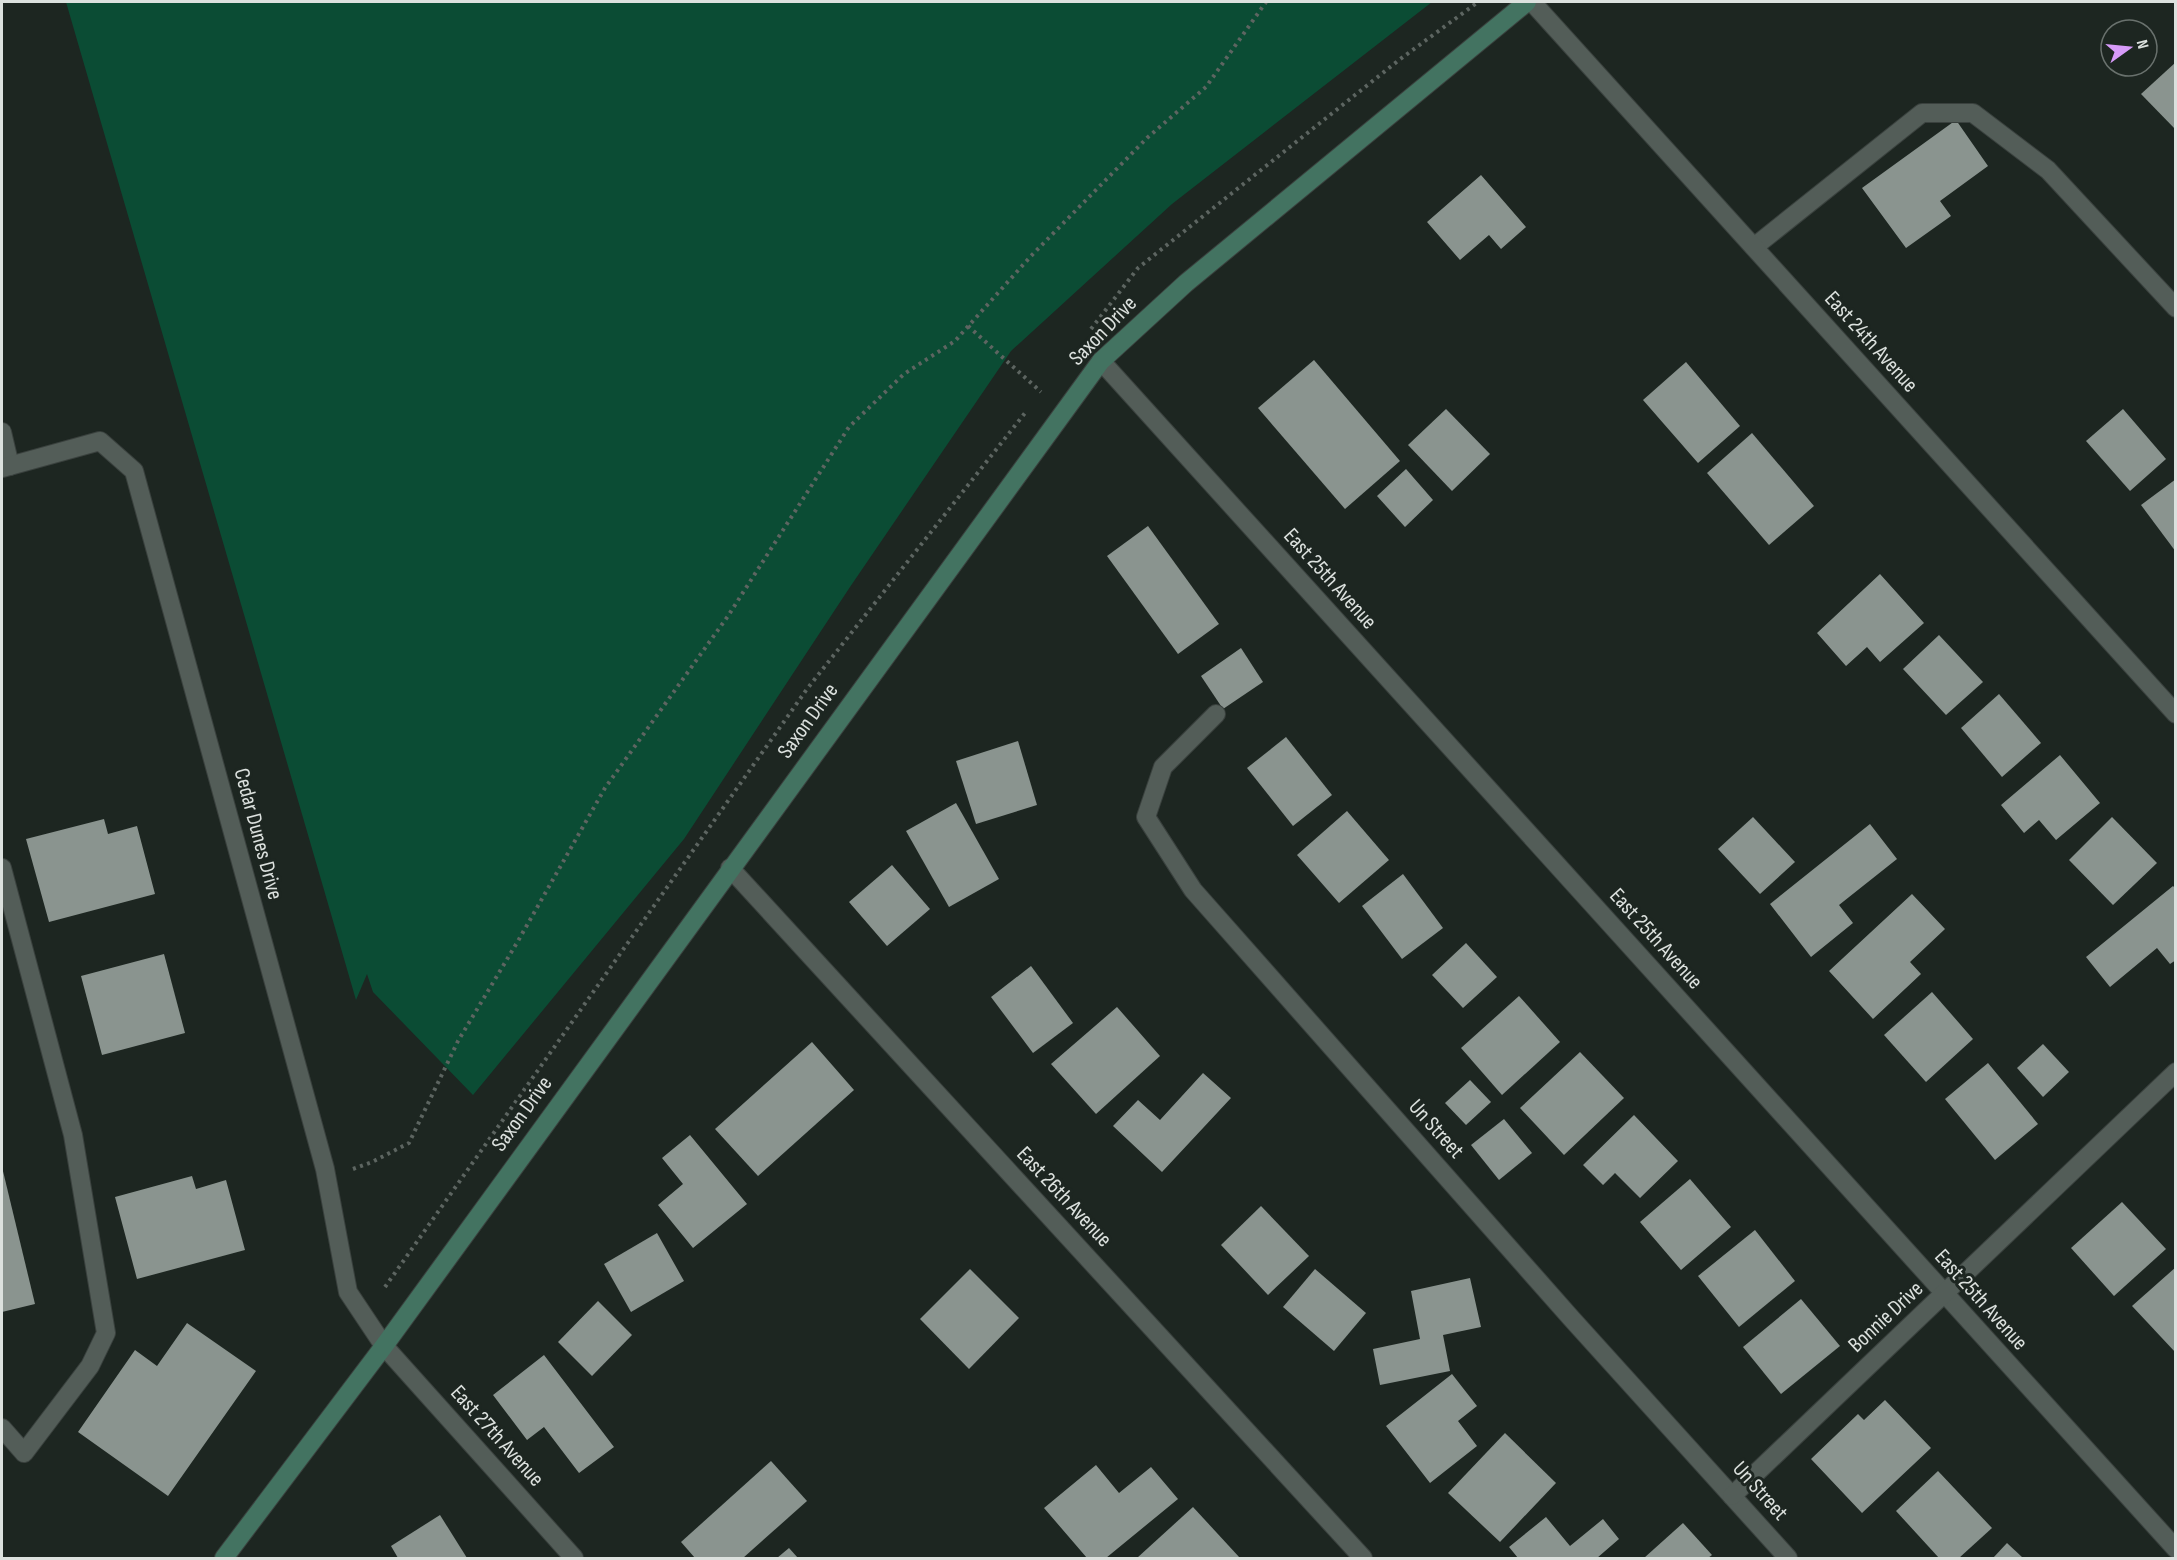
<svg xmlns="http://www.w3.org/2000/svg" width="2177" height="1560" viewBox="0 0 2177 1560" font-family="'Sofia Sans Condensed',sans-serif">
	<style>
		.green { fill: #0b4c34 }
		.building { fill: #8a948f }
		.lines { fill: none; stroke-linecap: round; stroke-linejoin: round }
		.lane-casing { stroke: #3a413e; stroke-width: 20 }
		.street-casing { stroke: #3a413e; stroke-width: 20 }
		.secondary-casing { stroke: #3a413e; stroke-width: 20 }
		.path { stroke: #5d6561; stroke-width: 4; stroke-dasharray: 3 4.5; stroke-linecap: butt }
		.lane { stroke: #535d58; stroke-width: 18 }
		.street { stroke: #535d58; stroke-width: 18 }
		.secondary { stroke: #437361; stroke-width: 18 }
		.labels { text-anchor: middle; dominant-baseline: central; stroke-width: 6; stroke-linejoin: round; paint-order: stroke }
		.street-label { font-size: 22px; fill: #dce1de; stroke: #1d2621 }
	</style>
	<rect width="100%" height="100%" fill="#1d2621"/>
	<path class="green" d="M66 2H1432L1172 204 1011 351 850 587 684 839 473 1095 373 992 367 974 356 1000Z"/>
	<g class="building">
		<path d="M2176 62V130L2141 94Z"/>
		<path d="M1956 120 1988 166 1940 201 1951 216 1906 248 1862 188Z"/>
		<path d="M1481 175 1526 227 1501 249 1489 235 1460 260 1427 222Z"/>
		<path d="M1314 360 1400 461 1345 509 1258 408Z"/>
		<path d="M1686 362 1740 426 1698 463 1643 400Z"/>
		<path d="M1446 409 1490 454 1452 491 1408 445Z"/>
		<path d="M2123 409 2166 459 2130 491 2086 441Z"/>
		<path d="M1752 433 1814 506 1769 545 1707 473Z"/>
		<path d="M1406 469 1433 500 1405 527 1377 496Z"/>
		<path d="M2176 479V552L2141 505Z"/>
		<path d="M1148 526 1219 624 1178 654 1107 556Z"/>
		<path d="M1880 574 1924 623 1880 662 1867 647 1846 666 1817 633Z"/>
		<path d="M1939 635 1983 682 1946 715 1903 669Z"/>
		<path d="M1241 648 1263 682 1223 709 1201 676Z"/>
		<path d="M1999 694 2041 743 2002 777 1961 728Z"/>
		<path d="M1286 737 1332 795 1293 826 1247 768Z"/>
		<path d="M1018 741 1037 805 976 824 956 761Z"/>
		<path d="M2060 755 2100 803 2056 840 2039 820 2024 833 2001 805Z"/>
		<path d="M956 803 999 879 949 907 906 831Z"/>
		<path d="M1347 811 1389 860 1339 903 1297 855Z"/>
		<path d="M1753 817 1795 862 1760 894 1718 849Z"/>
		<path d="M2112 817 2157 863 2113 905 2069 860Z"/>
		<path d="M104 819 108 834 137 826 155 894 49 922 26 839Z"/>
		<path d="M1870 824 1897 859 1839 905 1853 923 1811 957 1770 904Z"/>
		<path d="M892 865 930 909 887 946 849 902Z"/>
		<path d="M1403 874 1443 928 1402 959 1362 906Z"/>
		<path d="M2173 886 2176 889V960L2170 964 2157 948 2110 987 2086 957Z"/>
		<path d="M1912 894 1945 929 1910 962 1921 974 1873 1019 1829 971Z"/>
		<path d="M1466 943 1497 977 1463 1008 1432 975Z"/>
		<path d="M164 954 185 1033 102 1055 81 976Z"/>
		<path d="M1031 966 1073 1023 1033 1053 991 997Z"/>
		<path d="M1932 992 1973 1039 1926 1082 1884 1035Z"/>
		<path d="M1519 996 1560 1042 1502 1095 1461 1048Z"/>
		<path d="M1117 1007 1160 1056 1096 1114 1051 1064Z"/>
		<path d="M812 1042 854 1090 758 1176 715 1129Z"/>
		<path d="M2043 1044 2069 1072 2043 1097 2017 1068Z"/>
		<path d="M1580 1052 1624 1098 1564 1155 1520 1108Z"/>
		<path d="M1988 1063 2038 1124 1995 1160 1945 1099Z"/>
		<path d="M1203 1073 1231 1098 1162 1172 1113 1126 1138 1100 1160 1120Z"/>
		<path d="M1470 1080 1491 1102 1466 1125 1445 1103Z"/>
		<path d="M1634 1115 1678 1161 1640 1198 1615 1173 1603 1185 1583 1165Z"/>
		<path d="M1504 1119 1532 1153 1499 1180 1471 1145Z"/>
		<path d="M690 1135 747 1204 693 1248 658 1205 683 1184 662 1158Z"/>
		<path d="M2 1167 35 1304 2 1312Z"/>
		<path d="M192 1176 196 1189 226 1180 245 1250 137 1279 115 1197Z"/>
		<path d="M1690 1179 1731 1227 1681 1270 1640 1222Z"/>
		<path d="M2122 1202 2166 1249 2114 1296 2071 1248Z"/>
		<path d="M1261 1206 1309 1256 1268 1295 1221 1245Z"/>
		<path d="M1755 1230 1795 1281 1739 1327 1698 1276Z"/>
		<path d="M657 1233 684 1281 631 1312 604 1264Z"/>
		<path d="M2176 1267V1353L2132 1306Z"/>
		<path d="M970 1269 1019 1318 969 1369 920 1319Z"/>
		<path d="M1315 1269 1366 1313 1334 1351 1283 1307Z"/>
		<path d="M1470 1278 1481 1327 1443 1335 1450 1371 1380 1385 1373 1349 1420 1339 1411 1291Z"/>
		<path d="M1801 1299 1840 1346 1781 1394 1743 1347Z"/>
		<path d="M598 1301 632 1335 592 1376 558 1342Z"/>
		<path d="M187 1323 256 1371 168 1496 78 1432 135 1350 157 1366Z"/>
		<path d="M544 1355 614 1447 579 1473 544 1427 527 1440 493 1395Z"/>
		<path d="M1452 1374 1477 1406 1458 1421 1477 1446 1430 1483 1386 1426Z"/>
		<path d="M1885 1400 1931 1448 1862 1513 1811 1459 1858 1414 1864 1420Z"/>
		<path d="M1505 1433 1556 1483 1500 1542 1448 1493Z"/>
		<path d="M771 1461 807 1501 743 1558H695L681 1542Z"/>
		<path d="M1096 1465 1119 1493 1151 1467 1178 1499 1106 1558H1087L1044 1508Z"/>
		<path d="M1938 1471 1992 1528 1959 1558H1939L1896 1511Z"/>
		<path d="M1193 1507 1240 1558H1137Z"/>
		<path d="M440 1515 467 1558H398L391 1546Z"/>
		<path d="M1546 1517 1570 1546 1603 1519 1619 1539 1597 1558H1518L1509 1547Z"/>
		<path d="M1683 1523 1712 1555 1708 1558H1644Z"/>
		<path d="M2007 1543 2023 1558H1993Z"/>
		<path d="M789 1548 798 1558H777Z"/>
	</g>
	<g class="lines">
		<g class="lane-casing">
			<g id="lane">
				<path d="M1754 247 1922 113H1973L2048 170 2176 308"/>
				<path d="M2 432 10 466"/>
			</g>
		</g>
		<g class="street-casing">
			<g id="street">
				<path d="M1532 2 2176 714"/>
				<path d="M1101 361 2176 1549"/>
				<path d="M2 468 100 441 134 471 325 1169 348 1292 384 1346 574 1558"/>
				<path d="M1216 714 1163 767 1146 817 1193 890 1571 1318 1788 1558"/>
				<path d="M2 868 73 1135 106 1333 90 1366 24 1453 2 1428"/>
				<path d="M730 868 1363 1558"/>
				<path d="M1732 1496 2176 1072"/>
			</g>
		</g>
		<g class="secondary-casing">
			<path id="secondary" d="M224 1558 384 1346 1101 361 1186 283 1527 2"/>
		</g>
		<g class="path">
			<path d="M968 326 1041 392"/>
			<path d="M1091 329 1138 268 1399 60 1478 2"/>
			<path d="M353 1169 372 1162 409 1143 458 1041 518 941 605 788 728 616 849 427 904 374 955 341 1031 256 1147 138 1206 87 1266 2"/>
			<path d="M385 1287 807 689 1025 413"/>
		</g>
		<use href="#lane" class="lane"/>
		<use href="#street" class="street"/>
		<use href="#secondary" class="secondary"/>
	</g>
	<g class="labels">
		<g class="street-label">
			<text transform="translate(1103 331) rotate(-46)">Saxon Drive</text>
			<text transform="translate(1871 342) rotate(48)">East 24th Avenue</text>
			<text transform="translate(1330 579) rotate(48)">East 25th Avenue</text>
			<text transform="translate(808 721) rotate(-54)">Saxon Drive</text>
			<text transform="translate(258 834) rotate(75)">Cedar Dunes Drive</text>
			<text transform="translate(1656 939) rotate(48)">East 25th Avenue</text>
			<text transform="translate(522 1114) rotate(-54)">Saxon Drive</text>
			<text transform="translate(1436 1129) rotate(48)">Un Street</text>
			<text transform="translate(1064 1197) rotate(47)">East 26th Avenue</text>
			<text transform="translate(1981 1300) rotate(48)">East 25th Avenue</text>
			<text transform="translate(1886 1317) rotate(-43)">Bonnie Drive</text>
			<text transform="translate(497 1436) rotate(48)">East 27th Avenue</text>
			<text transform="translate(1760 1491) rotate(48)">Un Street</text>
		</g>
	</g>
	<rect width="2177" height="1560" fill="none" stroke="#dce1de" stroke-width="6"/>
	<g transform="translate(2129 48) rotate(75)"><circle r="28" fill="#1d2621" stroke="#69716d" stroke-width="1.5"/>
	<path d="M0-4.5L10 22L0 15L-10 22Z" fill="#d79bf9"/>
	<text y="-9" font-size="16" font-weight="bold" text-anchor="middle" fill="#dce1de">N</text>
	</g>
</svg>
